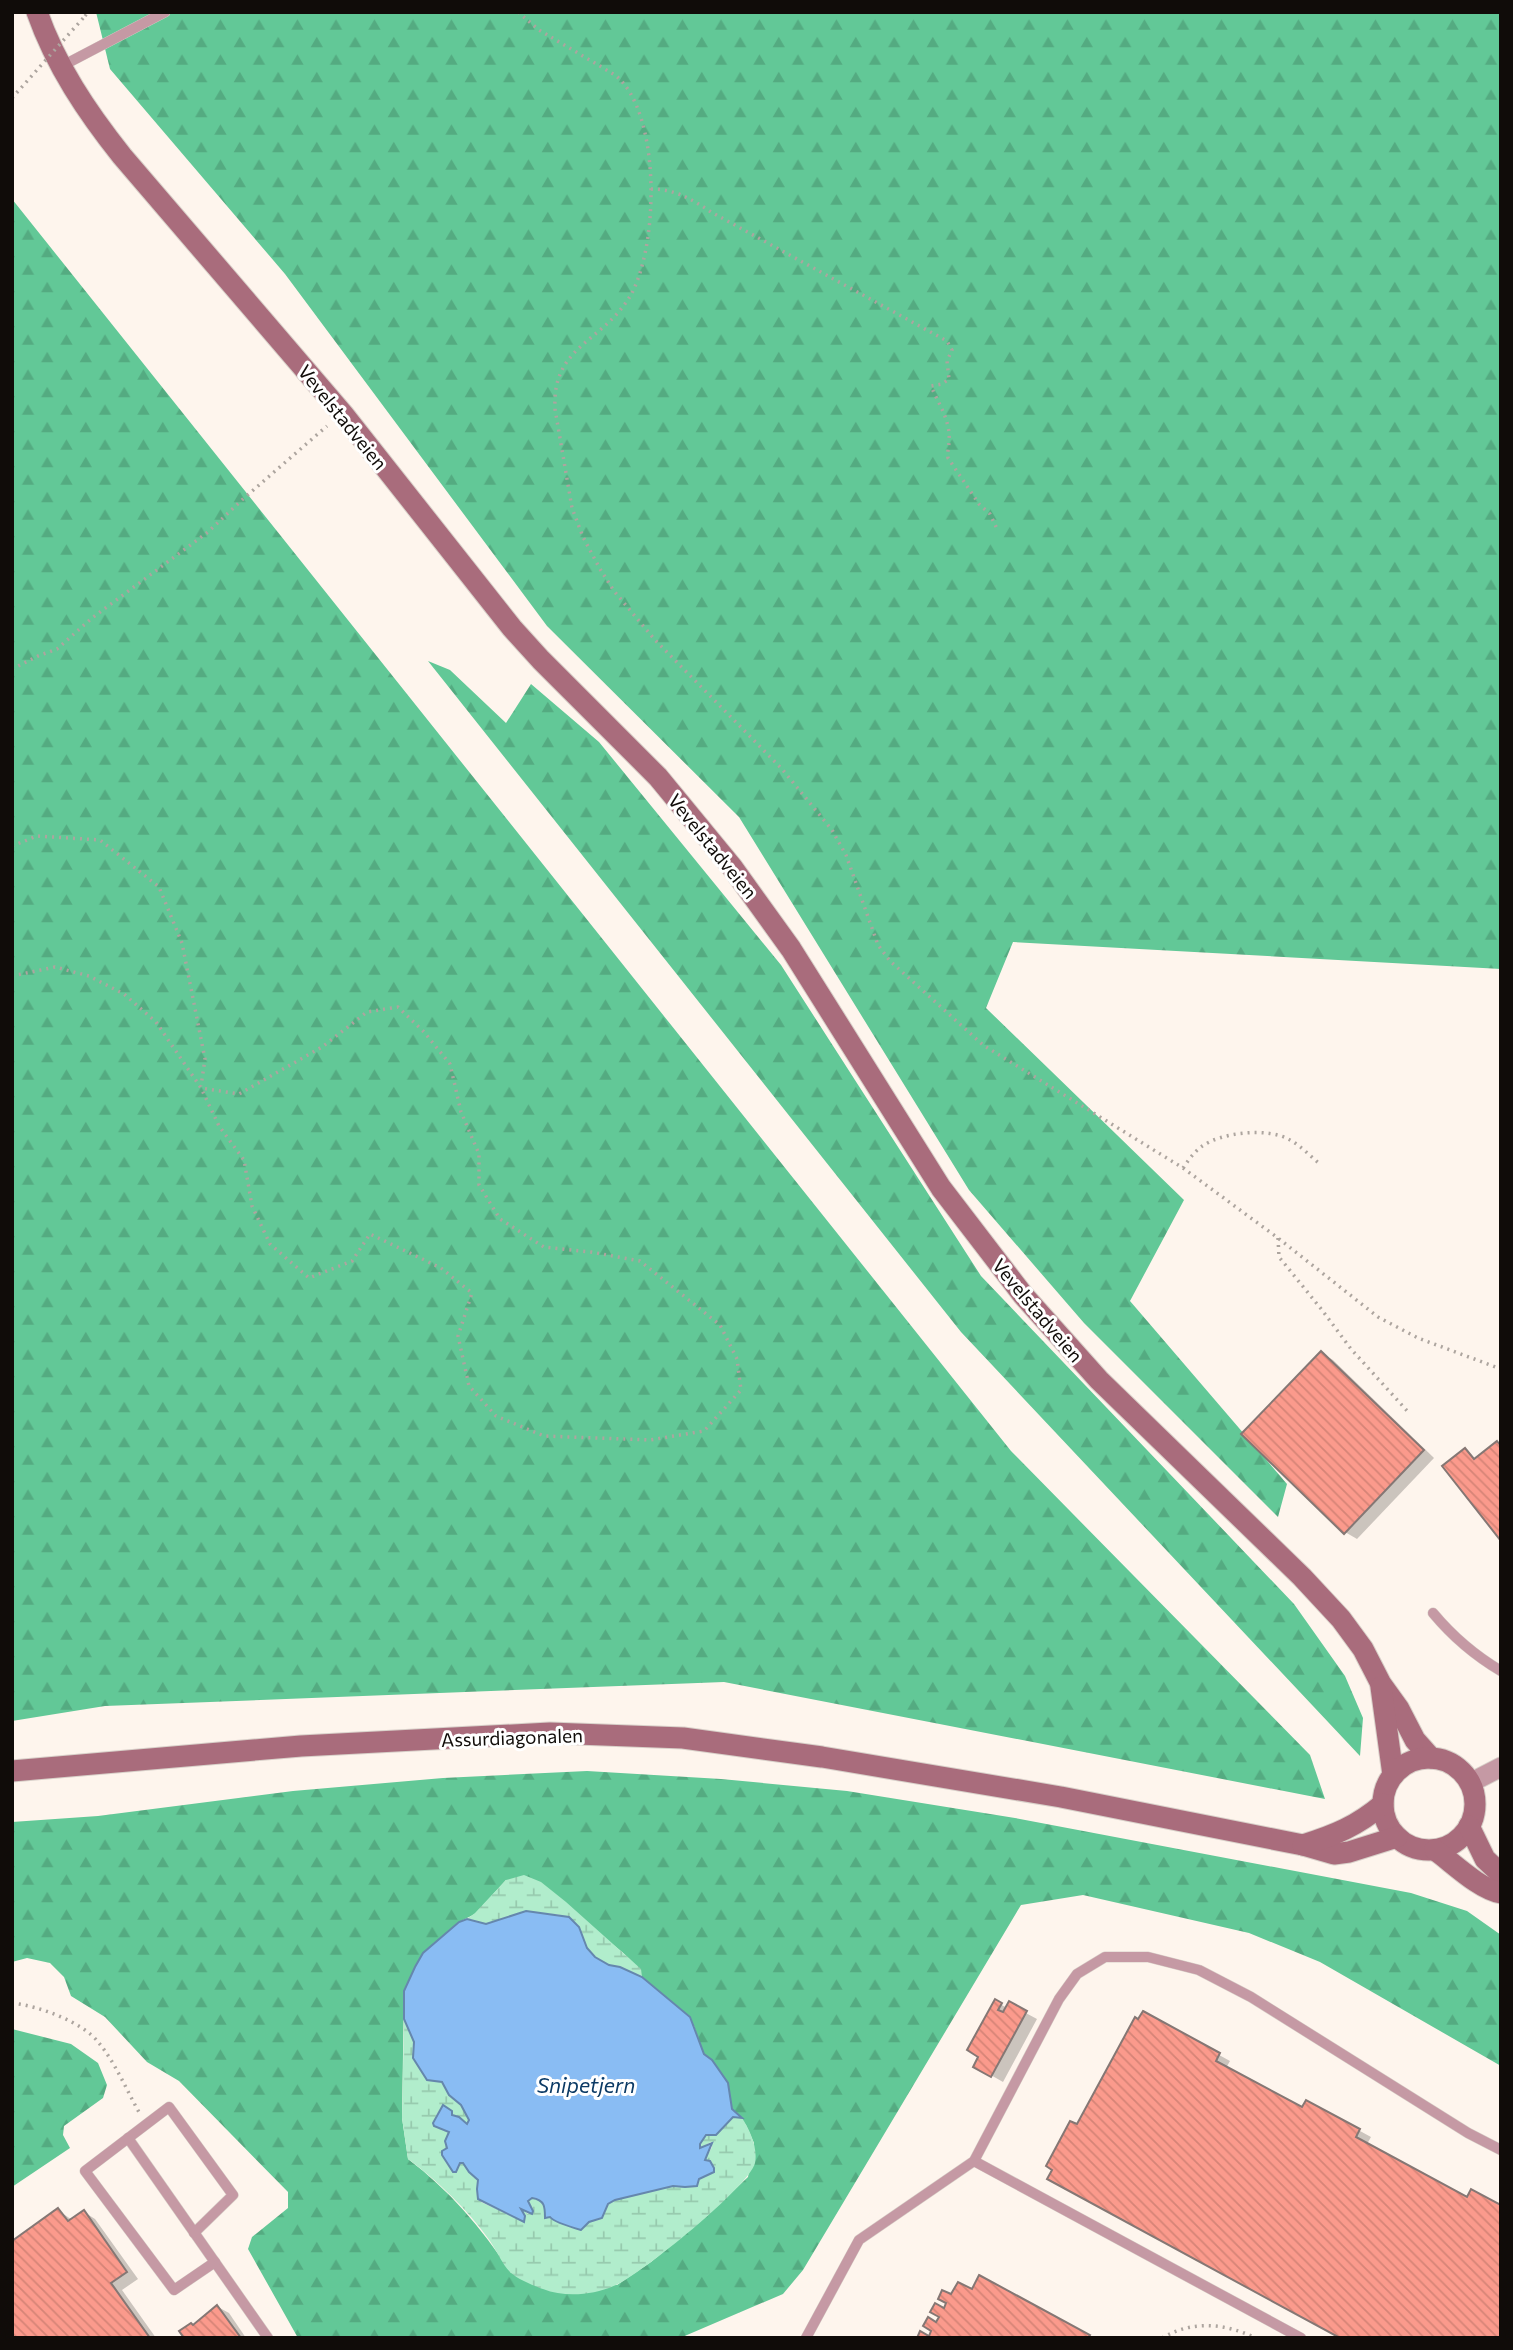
<svg xmlns="http://www.w3.org/2000/svg" width="1513" height="2350" viewBox="0 0 1513 2350" font-family="Commissioner,sans-serif">
	<style>
		.forest { fill: url(#forest-firs); fill-rule: evenodd }
		.wetland { fill: url(#wetland-marsh) }
		.water { fill: #89bcf3; stroke: #6587ad; stroke-width: 2 }
		.shadow { fill: #0003 }
		.building { fill: url(#building-back-hatch); stroke: #857774; stroke-width: 2 }
		.lines { fill: none; stroke-linecap: round; stroke-linejoin: round }
		.service-casing { stroke: #d8d0c9; stroke-width: 11 }
		.minor-casing { stroke: #d8d0c9; stroke-width: 21 }
		.secondary-casing { stroke: #d8d0c9; stroke-width: 23 }
		.path { stroke: #ada59f; stroke-width: 3.5; stroke-dasharray: 2 5; stroke-linecap: butt }
		.service { stroke: #c599a4; stroke-width: 10 }
		.minor { stroke: #c599a4; stroke-width: 19 }
		.secondary { stroke: #a96c7c; stroke-width: 21 }
		.path-bridge { stroke: #ada59f; stroke-width: 3.5; stroke-dasharray: 2 5; stroke-linecap: butt }
		.labels { text-anchor: middle; dominant-baseline: central; stroke-width: 6; stroke-linejoin: round; paint-order: stroke }
		.street-label { font-size: 19px; fill: #100c09; stroke: #fff }
		.water-label { font-size: 21px; font-style: italic; fill: #0b3a65; stroke: #fff }
	</style>
	<defs>
		<pattern id="forest-firs" width="22" height="20" patternUnits="userSpaceOnUse" patternTransform="scale(1.75)"><rect width="22" height="20" fill="#62c897"/><path d="M5 1l3.5 6h-7zM16 11l3.5 6h-7z" fill="#54ab81"/></pattern>
		<pattern id="wetland-marsh" width="20" height="14" patternUnits="userSpaceOnUse" patternTransform="scale(1.75)"><rect width="20" height="14" fill="#b1edcc"/><path d="M1 5h8M5 5V1M11 12h8M15 12V8" fill="none" stroke="#97caae"/></pattern>
		<pattern id="building-back-hatch" width="6" height="6" patternUnits="userSpaceOnUse" patternTransform="scale(1.75)"><rect width="6" height="6" fill="#fb9a8c"/><path d="M-1 5l2 2M0 0l6 6M5-1l2 2" fill="none" stroke="#d68477"/></pattern>
	</defs>
	<rect width="100%" height="100%" fill="#fef5ed"/>
	<g class="forest">
		<path d="M96 12H1501V969L1013 942 986 1008 1184 1200 1130 1301 1287 1484 1278 1517 1084 1323 969 1190 739 817 547 626 285 274 110 69Z"/>
		<path d="M12 199 1011 1451 1310 1755 1325 1799 724 1682 105 1706 12 1721Z"/>
		<path d="M428 661 450 670 506 723 531 684 599 742 781 965 981 1276 1294 1604 1345 1676 1363 1718 1360 1756 961 1332Z"/>
		<path d="M587 1771 721 1779 847 1791 1015 1818 1411 1893 1467 1911 1501 1935V2066L1320 1962 1249 1933 1083 1895 1021 1905 803 2270 783 2294 680 2338H298L248 2249 252 2237 288 2208V2192L179 2081 147 2062 105 2017 71 1996 64 1977 50 1963 27 1958 12 1962V1822L98 1816 293 1791 443 1778ZM506 1880C534 1896 636 1948 642 1977L694 2026 704 2054 715 2064 720 2075 728 2083 732 2109 746 2125 754 2143 748 2177 708 2215 651 2262 617 2285 511 2273C483 2229 449 2190 408 2159L402 2118 404 1991 423 1953 459 1922 475 1914Z"/>
		<path d="M12 2029 71 2044 98 2063 107 2085 103 2098 64 2126 63 2135 70 2148 12 2187Z"/>
	</g>
	<g class="wetland">
		<path d="M524 1875 541 1882 566 1902 641 1969 642 1977 620 1967 609 1965 595 1957 587 1948 579 1927 560 1915 526 1911 486 1924 467 1919 475 1913 506 1880Z"/>
		<path d="M404 2019 414 2042 413 2058 427 2080 442 2082 449 2096 461 2105 470 2120 467 2125 461 2118 441 2110 437 2114 434 2126 449 2132 447 2148 459 2167 460 2162 463 2163 469 2172 479 2180 477 2189 481 2202 521 2220 522 2208 528 2214 532 2208 528 2201 532 2198C542 2200 547 2206 544 2216L575 2227 604 2215 608 2204 615 2200 673 2186 693 2187 699 2179 714 2169 710 2161 706 2162 705 2160 712 2147 711 2142 700 2148V2144L705 2135H716L733 2117 742 2118C750 2130 758 2148 755 2163 750 2186 640 2275 616 2285 594 2295 566 2298 543 2289 534 2286 517 2279 510 2272 502 2264 497 2251 490 2241 468 2210 438 2181 408 2159L402 2118Z"/>
	</g>
	<path class="water" d="M526 1911 569 1917 579 1927 587 1948 595 1957 609 1965 620 1967 642 1977 690 2017 704 2054 712 2060 728 2083 732 2109 742 2118 733 2117 716 2135H706L700 2144V2148L712 2143 705 2160 710 2161 714 2168V2172L699 2179 697 2186 685 2187 673 2186 615 2200 608 2204 602 2218 589 2222 581 2230C574 2228 554 2222 550 2217L545 2218C545 2207 545 2200 532 2198L528 2201 533 2211 532 2214 521 2209 525 2216 524 2222 478 2199 477 2189 478 2180 469 2172 463 2163H460L456 2172H453L442 2155V2151L447 2148 445 2141 449 2132 434 2126 433 2123 443 2105 452 2111V2115L459 2117 467 2124 469 2120 461 2105 449 2095 442 2082 427 2080 413 2058 414 2042 404 2019V1991L415 1967 423 1953 459 1922 467 1919 486 1924Z"/>
	<g class="shadow">
		<path d="M1321 1353 1333 1360 1434 1458 1357 1539 1345 1532Z"/>
		<path d="M995 2001 1007 2008 1009 2004 1037 2019 1003 2082 975 2066Z"/>
		<path d="M1143 2013 1230 2061 1226 2068 1303 2110 1307 2102 1371 2137 1367 2144 1468 2199 1078 2127Z"/>
		<path d="M58 2210 72 2220 84 2212 95 2219 138 2279 122 2290 156 2338H12Z"/>
		<path d="M218 2307 229 2313 246 2338H186L195 2326Z"/>
	</g>
	<g class="building">
		<path d="M1321 1351 1424 1450 1344 1534 1241 1434Z"/>
		<path d="M1497 1441 1501 1446V1541L1442 1466 1465 1448 1474 1459Z"/>
		<path d="M995 1999 1002 2003 998 2010 1003 2012 1009 2001 1027 2011 991 2077 973 2067 978 2057 967 2050Z"/>
		<path d="M1143 2011 1220 2053 1216 2061 1302 2107 1306 2100 1360 2129 1356 2137 1467 2197 1471 2189 1501 2205V2338H1340L1047 2179 1052 2170 1046 2166 1070 2121 1077 2124 1135 2017 1138 2019Z"/>
		<path d="M58 2208 68 2221 84 2210 127 2272 111 2283 150 2338H12V2241Z"/>
		<path d="M979 2275 1090 2335 1088 2338H917L920 2331 929 2336 931 2331 923 2326 928 2317 936 2322 939 2317 930 2312 935 2303 944 2308 946 2303 938 2299 942 2290 951 2294 958 2282 972 2289Z"/>
		<path d="M217 2305 241 2338H184L179 2331 191 2323 193 2325Z"/>
	</g>
	<g class="lines">
		<g class="service-casing">
			<g id="service">
				<path d="M62 66 165 12"/>
				<path d="M1433 1613C1453 1637 1474 1655 1501 1671"/>
				<path d="M128 2138 268 2338"/>
				<path d="M974 2161 1301 2338"/>
				<path d="M194 2233 233 2195 169 2107 85 2171 174 2290 215 2262"/>
				<path d="M806 2338 859 2240 974 2161 1059 1999 1077 1974 1105 1957H1148L1199 1970 1251 1997 1468 2133 1501 2150"/>
			</g>
		</g>
		<g class="minor-casing">
			<path id="minor" d="M1470 1783 1501 1767"/>
		</g>
		<g class="secondary-casing">
			<g id="secondary">
				<path d="M37 12C56 66 87 112 122 156L343 414 512 628 541 660 658 777 732 867 791 949 941 1188 1023 1295 1099 1380 1302 1577 1341 1619 1363 1649 1381 1684 1399 1709 1415 1740 1431 1758"/>
				<path d="M1381 1687 1393 1775"/>
				<circle cx="1429" cy="1804" r="46"/>
				<path d="M12 1771 301 1746 550 1733 683 1738 822 1757 1061 1797 1303 1845 1334 1854 1349 1852 1397 1837"/>
				<path d="M1469 1826 1485 1859 1501 1874"/>
				<path d="M1303 1845C1335 1835 1357 1826 1383 1804"/>
				<path d="M1435 1850C1453 1863 1479 1889 1501 1893"/>
			</g>
		</g>
		<g class="path">
			<path d="M518 12 539 30 615 75C662 112 659 250 629 298 600 344 552 346 555 409L572 508 583 537 600 569 614 591 655 640 782 769 832 830 846 855 878 945 890 961 983 1045 1183 1168 1278 1238 1378 1317 1418 1338 1501 1369"/>
			<path d="M85 16 88 12"/>
			<path d="M651 189C674 189 692 199 711 212L947 341 952 350 947 361 949 379 942 384 931 386C938 403 951 421 949 441 949 448 947 451 948 458L979 504 990 514 998 531"/>
			<path d="M12 669 38 656 57 649 92 618 208 532 243 499 327 426"/>
			<path d="M12 846 37 836 100 840 159 887 182 943 205 1059 201 1086"/>
			<path d="M12 976 55 967 89 976 124 994 156 1022 201 1088 219 1126 244 1160 252 1206 270 1244 309 1278 352 1261 370 1234 441 1268 472 1293 458 1336 469 1386 496 1416 544 1436 650 1440 704 1431 741 1390 737 1359 720 1325 640 1261 591 1252 544 1247 500 1219 479 1185V1154L461 1112 450 1064 424 1032 398 1007 367 1012 322 1047 239 1094 201 1088"/>
			<path d="M1183 1168C1188 1161 1193 1153 1201 1147 1221 1132 1268 1127 1290 1140 1301 1146 1310 1156 1320 1164"/>
			<path d="M1278 1238 1279 1257 1322 1310 1351 1349 1410 1414"/>
			<path d="M12 2003C39 2006 83 2022 99 2043 116 2064 127 2091 140 2114"/>
			<path d="M1162 2338C1193 2320 1224 2323 1256 2338"/>
		</g>
		<use href="#service" class="service"/>
		<use href="#minor" class="minor"/>
		<use href="#secondary" class="secondary"/>
		<path class="path-bridge" d="M12 98 85 16"/>
	</g>
	<g class="labels">
		<g class="street-label">
			<text transform="translate(343 417) rotate(51)">Vevelstadveien</text>
			<text transform="translate(713 846) rotate(51)">Vevelstadveien</text>
			<text transform="translate(1038 1310) rotate(50)">Vevelstadveien</text>
			<text transform="translate(512 1737) rotate(-2)">Assurdiagonalen</text>
		</g>
		<g class="water-label">
			<text x="586" y="2084">Snipetjern</text>
		</g>
	</g>
	<rect width="1513" height="2350" fill="none" stroke="#100c09" stroke-width="28"/>
</svg>
